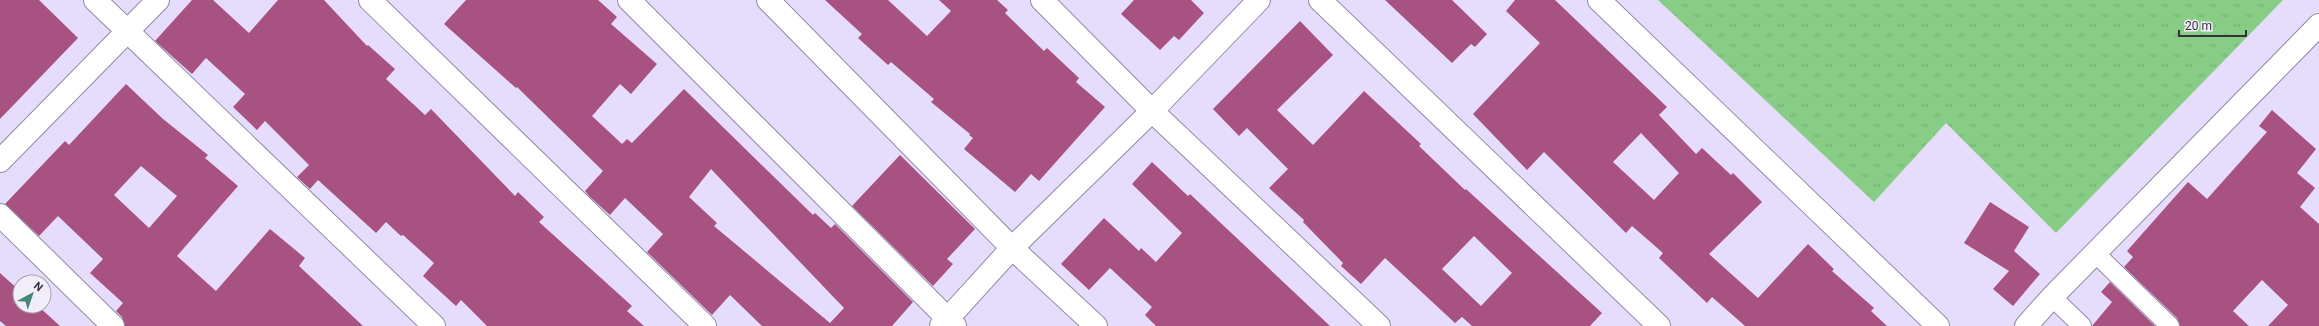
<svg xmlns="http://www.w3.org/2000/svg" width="2319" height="326" viewBox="0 0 2319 326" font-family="Roboto,sans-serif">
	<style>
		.grass { fill: url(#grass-tufts) }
		.building { fill: #a85281; fill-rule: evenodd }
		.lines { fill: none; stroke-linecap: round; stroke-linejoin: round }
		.pedestrian-casing { stroke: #928aa6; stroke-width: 20 }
		.minor-casing { stroke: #928aa6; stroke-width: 24 }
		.pedestrian { stroke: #fff; stroke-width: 18 }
		.minor { stroke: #fff; stroke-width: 22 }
	</style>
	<defs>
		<pattern id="grass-tufts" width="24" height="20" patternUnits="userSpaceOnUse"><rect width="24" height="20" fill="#87cd85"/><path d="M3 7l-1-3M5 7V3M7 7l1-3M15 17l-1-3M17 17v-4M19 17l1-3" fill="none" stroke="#75b074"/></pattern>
	</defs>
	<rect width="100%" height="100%" fill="#e6ddfc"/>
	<path class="grass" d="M1658 0H2283L2056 233 1946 123 1874 202Z"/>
	<g class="building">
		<path d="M0 0H39L78 38 0 119Z"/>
		<path d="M192 0H213L249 33 278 0H324L367 46 368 45 395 69 386 79 425 115 431 109 515 196 518 192 544 217 539 222 632 306 627 311 644 326H487L461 300 456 306 423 276 434 263 403 235 401 236 386 222 376 233 318 180 310 189 297 177 309 165 265 121 257 130 233 107 245 94 206 58 192 74 155 41Z"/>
		<path d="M466 0H598L617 17 611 24 657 64 631 94 620 84 592 116 622 144 627 139 632 143 684 89 813 215 815 213 831 228 835 224 913 302 892 326H762L730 295 712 315 647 252 663 234 625 198 610 215 590 197 585 191 603 171 517 87 516 88 444 24ZM711 169 844 308 830 323 714 226 717 223 689 197Z"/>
		<path d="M825 0H888L927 36 951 11 939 0H997L1008 10 1005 13 1044 51 1047 48 1079 78 1076 82 1105 107 1039 181 1031 174 1015 192 964 149 973 138 969 135 970 134 931 102 934 99 891 62 888 65 858 38 862 34Z"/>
		<path d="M1134 0H1191L1204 13 1179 40 1174 36 1160 50 1121 14Z"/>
		<path d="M1385 0H1452L1487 34 1475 47 1471 44 1452 63Z"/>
		<path d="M1515 0H1555L1667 107 1659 115 1696 154 1702 148 1731 175 1733 173 1762 202 1709 254 1758 298 1808 244 1834 269 1832 271 1874 308 1871 311 1887 326H1745L1712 297 1707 303 1659 258 1663 253 1632 226 1626 233 1544 152 1527 170 1473 114 1540 43 1506 11ZM1641 133 1679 173 1654 200 1613 162Z"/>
		<path d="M1300 21 1333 55 1277 110 1313 145 1364 91 1421 144 1419 146 1465 190 1466 189 1602 313 1590 326H1472L1462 317 1455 323 1385 258 1361 284 1341 266 1343 263 1303 222 1304 220 1269 188 1288 169 1247 128 1239 136 1213 109ZM1474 236 1512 273 1481 306 1442 269Z"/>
		<path d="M126 84 163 119 208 155 205 158 238 186 177 256 216 291 270 229 305 258 299 266 363 326H125L122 317 116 311 123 303 90 273 103 259 58 216 39 236 5 204 65 141 69 145ZM141 166 177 196 149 228 114 195Z"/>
		<path d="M2272 110 2316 149 2297 173 2315 188 2300 207 2319 224V326H2268L2288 305 2262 280 2233 311 2249 326H2180L2177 318 2124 267 2133 257 2127 251 2188 182 2207 199 2267 132 2259 126Z"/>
		<path d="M900 155 975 229 947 259 953 264 933 286 852 206Z"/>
		<path d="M1152 162 1188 196 1190 194 1330 326H1156L1145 315 1152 307 1110 268 1089 290 1061 264 1104 218 1139 251 1141 248 1156 262 1182 233 1132 184Z"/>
		<path d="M1990 202 2029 227 2014 251 2040 274 2013 306 1993 289 2009 271 1964 243Z"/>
		<path d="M0 273 20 291V306H38L60 326H6L0 321Z"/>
		<path d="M2110 282 2155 326H2092L2112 302 2101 292Z"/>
	</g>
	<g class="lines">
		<g class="pedestrian-casing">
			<g id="pedestrian">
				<path d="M2095 253 2170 326"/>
				<path d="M2052 297 2082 326"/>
			</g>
		</g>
		<g class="minor-casing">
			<g id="minor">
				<path d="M95 0 434 326"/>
				<path d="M370 0 705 326"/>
				<path d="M629 0 955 326"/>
				<path d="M768 0 1012 248 1096 326"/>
				<path d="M1042 0 1152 111 1379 326"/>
				<path d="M1320 0 1659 326"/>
				<path d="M1599 0 1938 326"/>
				<path d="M0 161 158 0"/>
				<path d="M0 215 113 326"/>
				<path d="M941 326 1012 248 1152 111 1259 0"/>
				<path d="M2026 326 2052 297 2319 25"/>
			</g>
		</g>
		<use href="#pedestrian" class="pedestrian"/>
		<use href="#minor" class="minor"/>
	</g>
	<g transform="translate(32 294) rotate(40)"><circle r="19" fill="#f1eefa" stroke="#a5a2ae"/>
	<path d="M0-3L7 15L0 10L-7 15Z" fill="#448678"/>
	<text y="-6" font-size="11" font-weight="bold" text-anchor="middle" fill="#34313d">N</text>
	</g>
	<path d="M2179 30v6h67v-6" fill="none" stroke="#34313d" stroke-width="2"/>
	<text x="2185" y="30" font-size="12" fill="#34313d" stroke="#f1eefa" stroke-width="3" paint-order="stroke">20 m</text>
</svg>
